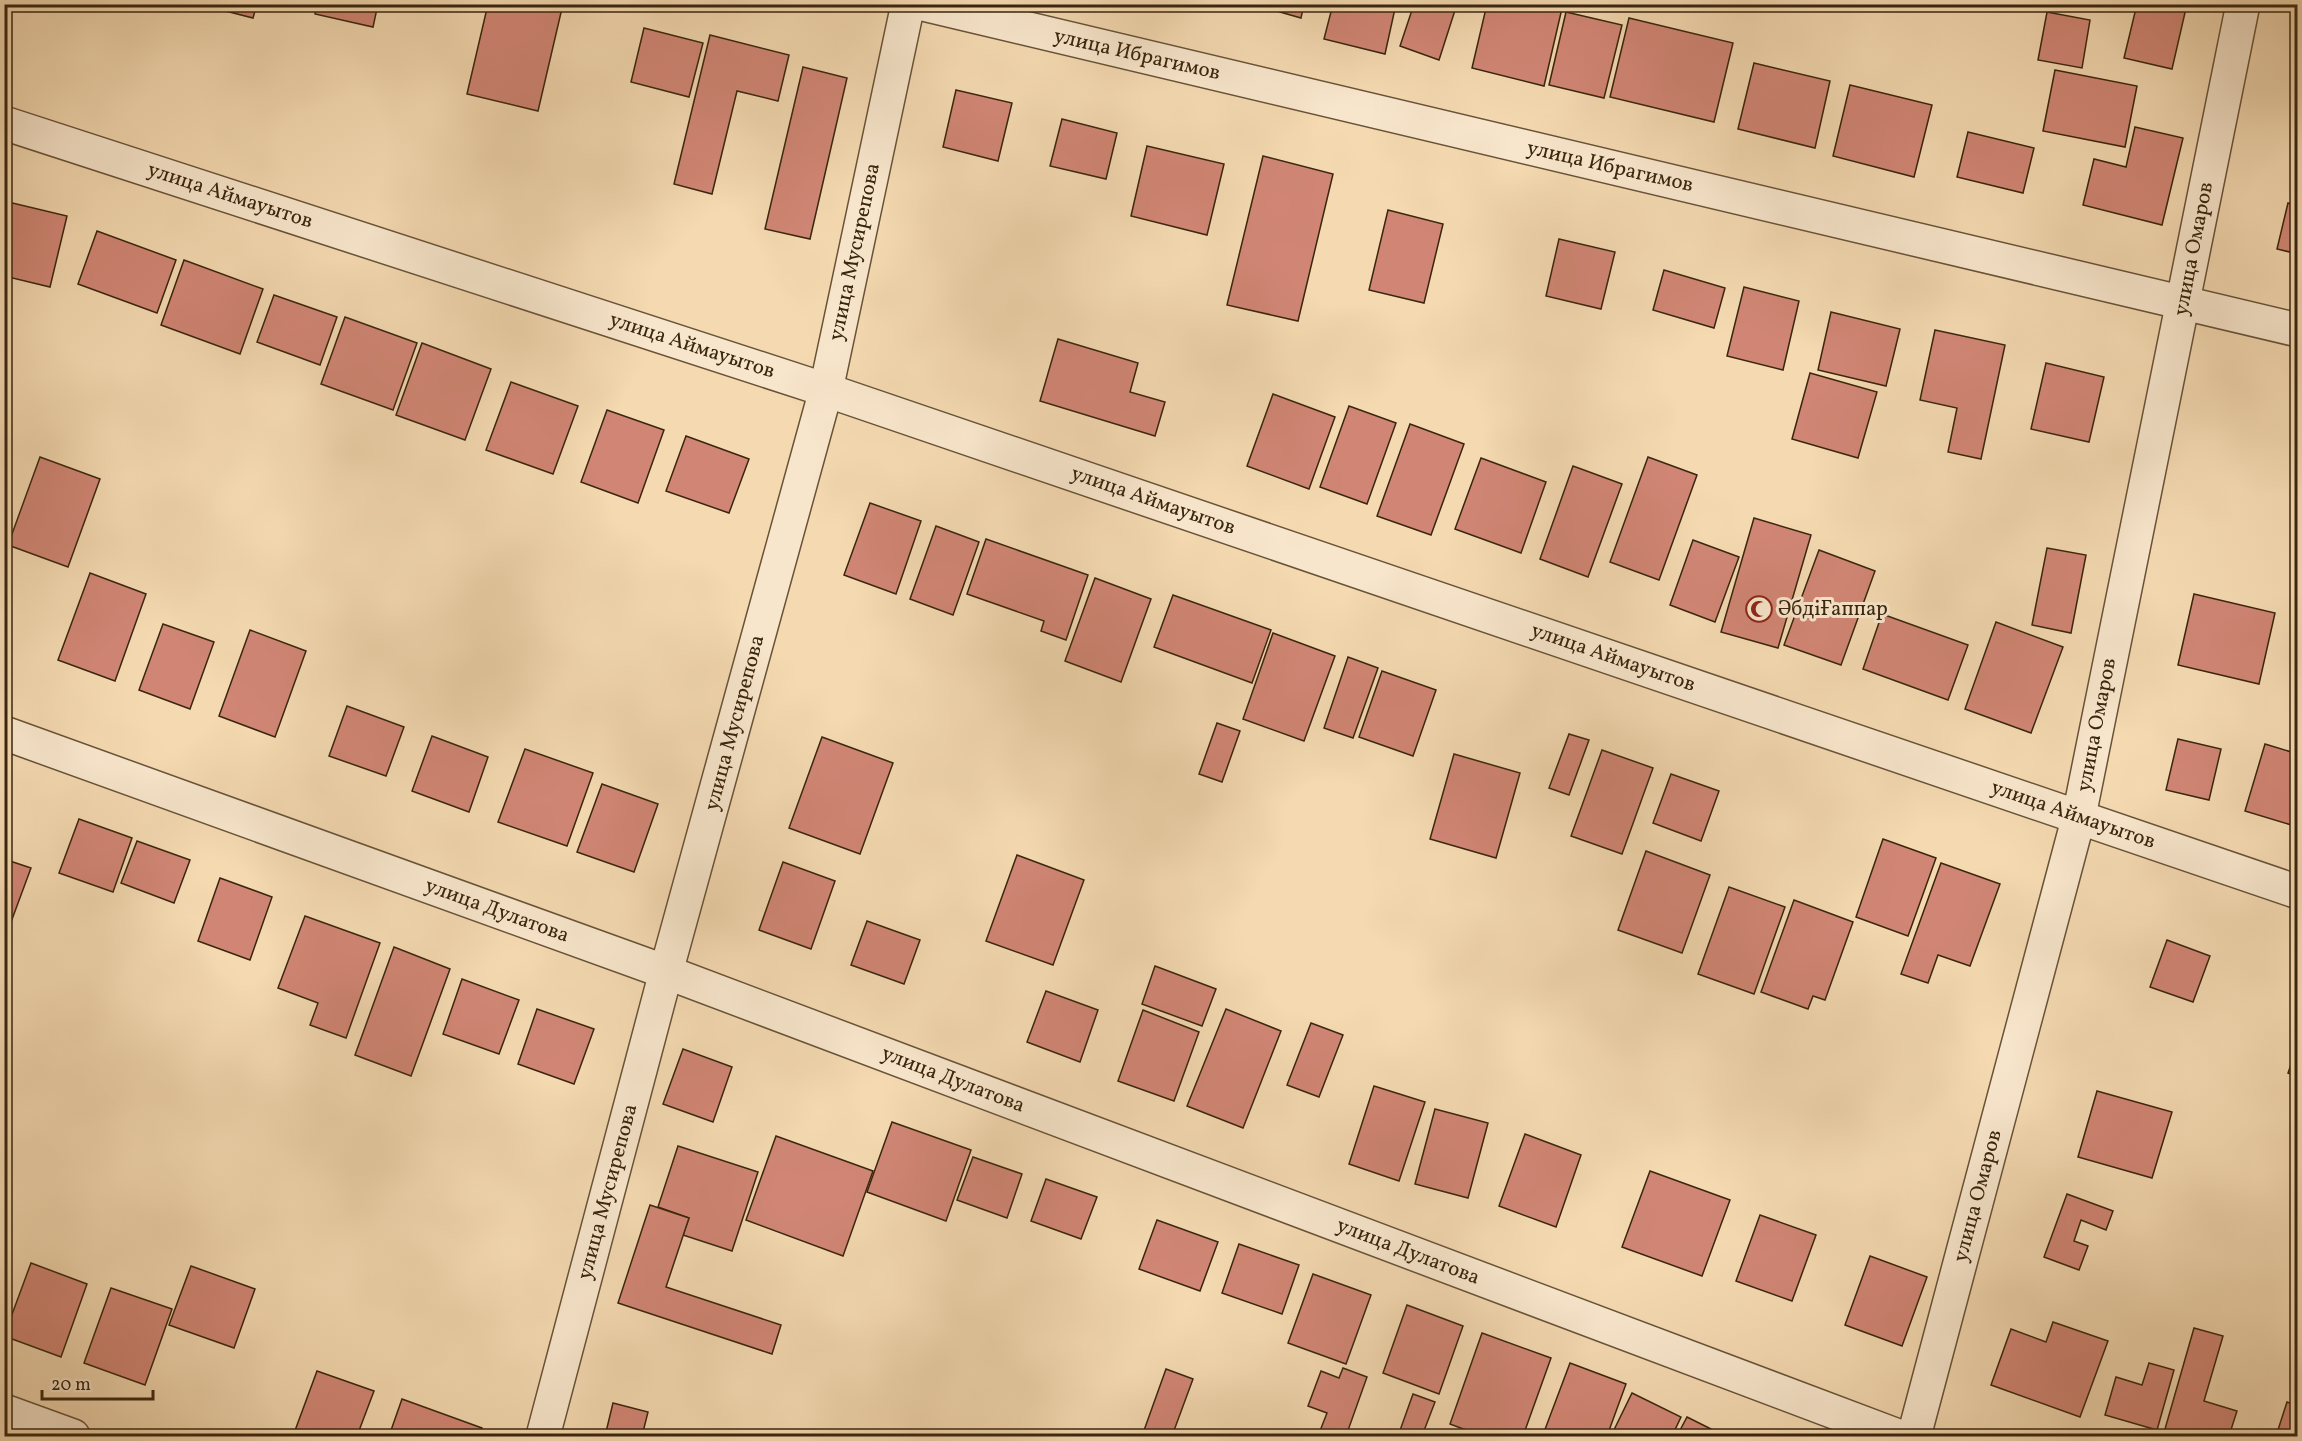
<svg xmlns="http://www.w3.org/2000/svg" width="2302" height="1441" viewBox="0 0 2302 1441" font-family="Vollkorn,serif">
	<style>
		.building { fill: #d18675; stroke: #39260e; stroke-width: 1.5 }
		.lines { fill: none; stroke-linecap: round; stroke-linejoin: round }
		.minor-casing { stroke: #685337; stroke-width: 36 }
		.minor { stroke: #f8e6cc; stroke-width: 33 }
		.labels { text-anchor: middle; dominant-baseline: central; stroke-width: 6; stroke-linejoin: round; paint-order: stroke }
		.street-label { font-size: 21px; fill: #39260e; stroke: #f8e6cc }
		.poi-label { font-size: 21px; fill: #39260e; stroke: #f8e6cc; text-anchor: start }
	</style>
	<rect width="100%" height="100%" fill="#f4d9b1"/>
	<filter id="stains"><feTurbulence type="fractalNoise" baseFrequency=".00333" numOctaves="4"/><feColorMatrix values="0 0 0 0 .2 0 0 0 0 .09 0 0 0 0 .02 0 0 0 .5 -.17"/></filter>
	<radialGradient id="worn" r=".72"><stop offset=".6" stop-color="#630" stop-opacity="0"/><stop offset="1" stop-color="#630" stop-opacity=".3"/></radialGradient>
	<g class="building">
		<path d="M198 4H257L253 18Z"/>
		<path d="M317 4H378L373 27 315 14Z"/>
		<path d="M488 4H563L538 111 467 94Z"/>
		<path d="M1201 4H1221L1220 9Z"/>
		<path d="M1252 4H1304L1301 18Z"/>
		<path d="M1333 4H1396L1385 54 1324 39Z"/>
		<path d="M1414 4H1457L1439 60 1400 46Z"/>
		<path d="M1487 4H1563L1544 86 1472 68Z"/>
		<path d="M2137 4H2187L2172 69 2124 58Z"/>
		<path d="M1566 12 1622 25 1604 98 1549 85Z"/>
		<path d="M2047 12 2090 20 2082 68 2038 60Z"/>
		<path d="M1629 18 1733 43 1714 122 1610 97Z"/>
		<path d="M644 28 703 43 689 97 631 82Z"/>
		<path d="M710 35 789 55 778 101 737 91 712 194 674 184Z"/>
		<path d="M1754 63 1830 81 1815 148 1738 129Z"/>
		<path d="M803 67 847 78 810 239 765 229Z"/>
		<path d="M2055 70 2137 86 2125 147 2043 131Z"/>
		<path d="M1850 85 1932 105 1914 177 1833 156Z"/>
		<path d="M956 90 1012 103 998 161 943 147Z"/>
		<path d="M1062 119 1117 133 1106 179 1050 166Z"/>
		<path d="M2135 127 2183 138 2162 225 2083 205 2094 159 2126 167Z"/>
		<path d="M1968 132 2034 148 2023 193 1957 177Z"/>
		<path d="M1147 146 1224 164 1207 235 1131 216Z"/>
		<path d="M1263 156 1333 174 1298 321 1227 305Z"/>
		<path d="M4 201 67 216 50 287 4 276Z"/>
		<path d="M2288 203 2298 205V254L2277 249Z"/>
		<path d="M1388 210 1443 224 1424 303 1369 290Z"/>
		<path d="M97 231 176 260 157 313 78 284Z"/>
		<path d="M1559 239 1615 252 1601 309 1546 296Z"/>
		<path d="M184 260 263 289 240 354 161 325Z"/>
		<path d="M1664 270 1725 288 1714 328 1653 310Z"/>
		<path d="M1744 287 1799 301 1783 370 1727 356Z"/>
		<path d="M274 295 337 317 320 365 257 342Z"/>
		<path d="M1831 312 1900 329 1886 386 1818 370Z"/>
		<path d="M345 317 417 343 393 410 321 384Z"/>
		<path d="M1935 330 2005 345 1981 459 1948 452 1957 408 1920 400Z"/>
		<path d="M1058 339 1138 363 1130 392 1165 402 1155 436 1040 401Z"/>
		<path d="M422 343 491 369 465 440 396 415Z"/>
		<path d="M2046 363 2104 377 2089 442 2031 429Z"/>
		<path d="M1810 373 1877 392 1858 458 1792 439Z"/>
		<path d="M511 382 578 406 553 474 486 450Z"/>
		<path d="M1273 394 1335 417 1309 489 1247 466Z"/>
		<path d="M1349 406 1396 423 1367 504 1320 487Z"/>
		<path d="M607 410 664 430 638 503 581 482Z"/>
		<path d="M1410 424 1464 444 1431 535 1377 516Z"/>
		<path d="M686 436 749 459 729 513 666 491Z"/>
		<path d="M40 457 100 479 68 567 8 545Z"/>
		<path d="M1648 457 1697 475 1659 580 1610 562Z"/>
		<path d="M1481 458 1546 482 1521 553 1455 529Z"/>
		<path d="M1573 466 1622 484 1588 577 1540 559Z"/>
		<path d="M870 503 921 521 896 594 844 575Z"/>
		<path d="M1754 518 1811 535 1778 648 1721 632Z"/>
		<path d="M936 526 979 542 953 615 910 599Z"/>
		<path d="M986 539 1088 575 1066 640 1041 631 1044 621 967 594Z"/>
		<path d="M1693 540 1739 557 1715 622 1670 605Z"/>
		<path d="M2047 548 2086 555 2071 633 2032 625Z"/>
		<path d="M1819 550 1875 571 1841 665 1784 645Z"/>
		<path d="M90 573 146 594 115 681 58 660Z"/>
		<path d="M1095 578 1151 599 1121 682 1065 661Z"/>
		<path d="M2194 594 2275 613 2259 684 2178 665Z"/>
		<path d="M1173 595 1271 630 1252 683 1154 647Z"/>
		<path d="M1882 614 1968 645 1948 700 1863 669Z"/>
		<path d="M1996 622 2063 647 2031 733 1965 709Z"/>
		<path d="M163 624 214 642 190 709 139 690Z"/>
		<path d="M250 630 306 651 275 737 219 716Z"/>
		<path d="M1273 633 1335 656 1304 741 1243 719Z"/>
		<path d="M1348 657 1378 668 1353 738 1324 728Z"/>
		<path d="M1382 671 1436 690 1413 756 1359 737Z"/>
		<path d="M347 706 404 727 386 776 329 756Z"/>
		<path d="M1217 723 1240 731 1222 782 1199 774Z"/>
		<path d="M1569 734 1589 740 1569 795 1549 788Z"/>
		<path d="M432 736 488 757 469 812 412 791Z"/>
		<path d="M822 737 893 763 860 854 789 828Z"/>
		<path d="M2178 739 2221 749 2209 800 2166 790Z"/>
		<path d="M2265 744 2298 754V827L2245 811Z"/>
		<path d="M525 749 593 773 567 846 498 822Z"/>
		<path d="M1602 750 1653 768 1622 854 1571 836Z"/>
		<path d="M1454 754 1520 773 1496 858 1430 839Z"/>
		<path d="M1671 774 1719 791 1701 841 1653 823Z"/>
		<path d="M602 784 658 804 634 872 577 852Z"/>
		<path d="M79 819 132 838 113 892 59 873Z"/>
		<path d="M1883 839 1936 858 1908 936 1856 917Z"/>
		<path d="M137 841 190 860 174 903 121 883Z"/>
		<path d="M1646 851 1710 875 1682 953 1618 930Z"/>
		<path d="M1017 855 1084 880 1053 965 986 941Z"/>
		<path d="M4 859 31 868 4 941Z"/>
		<path d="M783 862 835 881 811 949 759 930Z"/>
		<path d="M1941 863 2000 884 1970 966 1938 955 1928 983 1901 974Z"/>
		<path d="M220 878 272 897 250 960 198 941Z"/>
		<path d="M1729 887 1785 907 1754 994 1698 974Z"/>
		<path d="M1794 900 1853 922 1825 1000 1813 996 1808 1009 1761 992Z"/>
		<path d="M305 916 380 943 346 1038 310 1025 318 1003 278 988Z"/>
		<path d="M867 921 920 940 904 984 851 965Z"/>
		<path d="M2167 940 2210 956 2193 1002 2150 987Z"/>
		<path d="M394 947 450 969 411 1076 355 1055Z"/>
		<path d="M1155 966 1216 989 1202 1026 1142 1004Z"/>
		<path d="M462 979 519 1000 499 1054 443 1034Z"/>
		<path d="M1046 991 1098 1010 1080 1062 1027 1042Z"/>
		<path d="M537 1009 594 1029 574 1084 518 1064Z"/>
		<path d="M1226 1009 1281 1031 1243 1128 1187 1106Z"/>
		<path d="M1143 1010 1199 1032 1174 1101 1118 1081Z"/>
		<path d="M1311 1023 1343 1035 1319 1097 1287 1085Z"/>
		<path d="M2298 1045V1077L2288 1073Z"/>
		<path d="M683 1049 732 1067 713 1122 663 1104Z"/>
		<path d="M1374 1086 1425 1102 1399 1181 1349 1164Z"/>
		<path d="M2097 1091 2172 1112 2152 1178 2078 1157Z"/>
		<path d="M1435 1109 1488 1123 1468 1198 1415 1184Z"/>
		<path d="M892 1122 971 1150 946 1221 867 1192Z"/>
		<path d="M1525 1134 1581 1155 1556 1227 1499 1206Z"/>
		<path d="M776 1136 873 1171 843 1256 746 1220Z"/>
		<path d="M678 1146 758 1172 732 1251 683 1235 689 1218 658 1207Z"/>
		<path d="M973 1157 1022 1174 1007 1218 957 1200Z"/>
		<path d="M1650 1171 1730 1200 1702 1276 1622 1247Z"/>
		<path d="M1046 1179 1097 1197 1081 1239 1031 1221Z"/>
		<path d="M2067 1194 2113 1211 2106 1230 2081 1220 2074 1241 2088 1246 2079 1270 2044 1257Z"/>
		<path d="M650 1205 689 1218 666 1287 781 1325 772 1354 618 1303Z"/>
		<path d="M1760 1215 1816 1235 1792 1301 1736 1281Z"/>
		<path d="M1157 1220 1218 1242 1200 1291 1139 1269Z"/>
		<path d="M1239 1244 1299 1265 1282 1314 1222 1293Z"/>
		<path d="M1870 1256 1927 1277 1902 1346 1845 1325Z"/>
		<path d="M31 1263 87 1284 61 1357 4 1336Z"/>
		<path d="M191 1266 255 1289 234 1348 169 1325Z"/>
		<path d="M1313 1274 1371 1295 1346 1364 1288 1343Z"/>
		<path d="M111 1288 172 1309 145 1385 84 1363Z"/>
		<path d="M1407 1305 1463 1326 1439 1394 1383 1373Z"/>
		<path d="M2053 1322 2108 1341 2080 1417 1991 1385 2011 1329 2046 1342Z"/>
		<path d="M2194 1328 2223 1336 2204 1401 2237 1411 2229 1436H2163Z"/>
		<path d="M1482 1333 1551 1358 1523 1436H1482L1450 1424Z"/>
		<path d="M1570 1363 1626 1384 1607 1436H1556L1544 1432Z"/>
		<path d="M2149 1363 2174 1370 2157 1430 2105 1415 2116 1377 2142 1385Z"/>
		<path d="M1343 1368 1367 1377 1346 1436H1318L1327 1413 1308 1406 1321 1371 1339 1378Z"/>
		<path d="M1166 1369 1193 1379 1172 1436H1142Z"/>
		<path d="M317 1371 374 1391 357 1436H293Z"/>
		<path d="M1632 1393 1681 1417 1672 1436H1611Z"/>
		<path d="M1413 1394 1435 1402 1422 1436H1398Z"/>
		<path d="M402 1399 482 1428 479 1436H389Z"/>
		<path d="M2287 1402 2298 1406V1436H2276Z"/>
		<path d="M613 1403 648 1412 642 1436H605Z"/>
		<path d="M1687 1417 1725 1436H1677Z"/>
	</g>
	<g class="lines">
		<g class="minor-casing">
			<g id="minor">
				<path d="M923 4 2298 330"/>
				<path d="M4 123 826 390 2298 892"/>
				<path d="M4 733 666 972 1898 1436"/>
				<path d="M4 1411 73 1436"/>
				<path d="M543 1436 666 972 826 390 908 4"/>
				<path d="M1914 1436 2079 816 2243 4"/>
			</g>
		</g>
		<use href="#minor" class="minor"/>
	</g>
	<defs>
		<g id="mosque-ring" transform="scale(1.35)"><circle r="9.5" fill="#f8e6cc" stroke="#8f2418" stroke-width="1.5"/><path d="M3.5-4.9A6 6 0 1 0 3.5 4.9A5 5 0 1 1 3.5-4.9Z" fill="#8f2418"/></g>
	</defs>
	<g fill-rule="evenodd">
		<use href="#mosque-ring" x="1759" y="609"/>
	</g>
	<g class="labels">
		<g class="street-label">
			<text transform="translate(1137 55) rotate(13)">улица Ибрагимов</text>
			<text transform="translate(1610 167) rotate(13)">улица Ибрагимов</text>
			<text transform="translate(230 196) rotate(18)">улица Аймауытов</text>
			<text transform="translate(2194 249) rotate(-79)">улица Омаров</text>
			<text transform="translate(855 252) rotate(-78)">улица Мусирепова</text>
			<text transform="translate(692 346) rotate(18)">улица Аймауытов</text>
			<text transform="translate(1153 501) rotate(19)">улица Аймауытов</text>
			<text transform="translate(1613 658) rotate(19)">улица Аймауытов</text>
			<text transform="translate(735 723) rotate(-75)">улица Мусирепова</text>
			<text transform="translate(2097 725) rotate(-79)">улица Омаров</text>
			<text transform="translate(2073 815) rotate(19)">улица Аймауытов</text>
			<text transform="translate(497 911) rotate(20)">улица Дулатова</text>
			<text transform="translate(953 1080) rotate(21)">улица Дулатова</text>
			<text transform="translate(608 1192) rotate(-75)">улица Мусирепова</text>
			<text transform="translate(1978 1196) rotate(-75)">улица Омаров</text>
			<text transform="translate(1408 1252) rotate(21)">улица Дулатова</text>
		</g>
		<g class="poi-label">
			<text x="1778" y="609">ӘбдіҒаппар</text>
		</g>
	</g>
	<rect width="2302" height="1441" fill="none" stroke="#f4d9b1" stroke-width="24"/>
	<rect x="6" y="6" width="2290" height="1429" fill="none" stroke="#39260e" stroke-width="3"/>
	<rect x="12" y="12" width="2278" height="1417" fill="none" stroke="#39260e" stroke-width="1.5"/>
	<path d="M42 1390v9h111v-9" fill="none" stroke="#39260e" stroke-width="3"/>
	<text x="51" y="1390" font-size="18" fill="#39260e" stroke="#f8e6cc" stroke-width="4.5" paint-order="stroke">20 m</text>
	<rect width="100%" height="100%" filter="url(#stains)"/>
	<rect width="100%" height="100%" fill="url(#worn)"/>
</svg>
